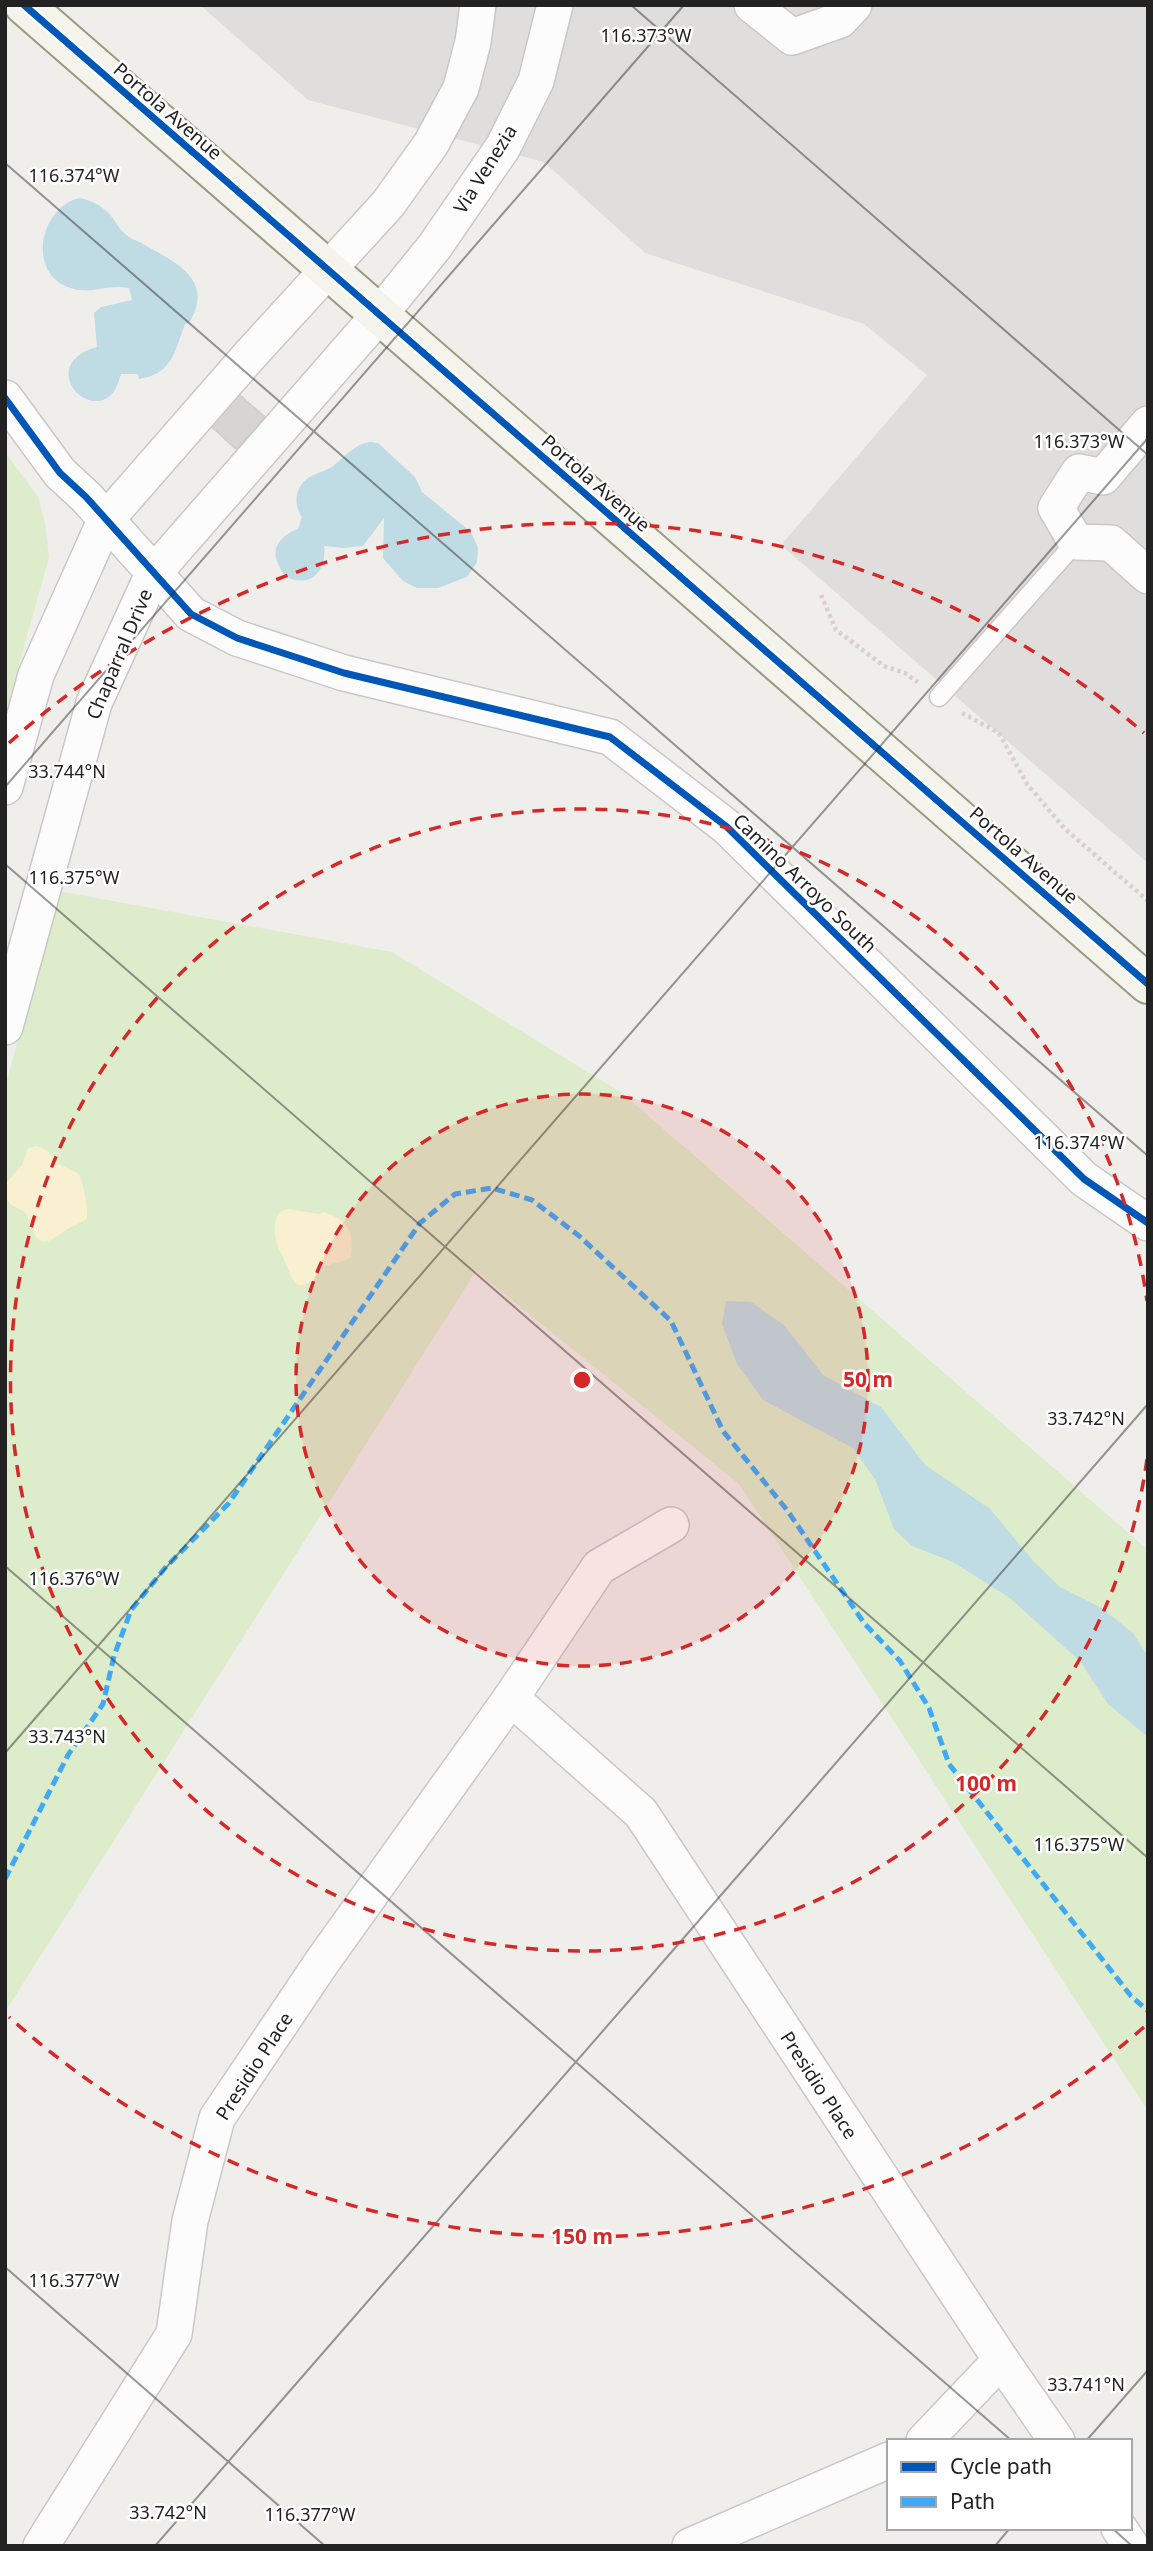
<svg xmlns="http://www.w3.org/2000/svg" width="1153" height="2551" viewBox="0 0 1153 2551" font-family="'Noto Sans',sans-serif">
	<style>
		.residential { fill: #dfdedc }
		.grass { fill: #ddeccb }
		.sand { fill: #f8f0d0 }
		.water { fill: #bfdbe3 }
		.building { fill: #d7d4d2; stroke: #d3d0cc; stroke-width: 2 }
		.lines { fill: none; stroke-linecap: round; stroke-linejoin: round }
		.lane-casing { stroke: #c9c8c7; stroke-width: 21 }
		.street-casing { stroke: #c9c8c7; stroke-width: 38 }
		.secondary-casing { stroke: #999a82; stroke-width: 42 }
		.path { stroke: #dccecd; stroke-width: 4.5; stroke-dasharray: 3.5 3.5; stroke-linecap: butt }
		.lane { stroke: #fdfcfc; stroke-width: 18 }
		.street { stroke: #fdfcfc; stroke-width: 35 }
		.secondary { stroke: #f4f4ed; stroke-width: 38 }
		.quiet { stroke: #3fa9f5; stroke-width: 5; stroke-dasharray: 10 5; stroke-linecap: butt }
		.cycleway-casing { stroke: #fff; stroke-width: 11 }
		.cycleway { stroke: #0057b8; stroke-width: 7 }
		.ticks { fill: none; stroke: #222; stroke-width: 2; stroke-opacity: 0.45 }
		.ring { fill: none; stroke: #d62828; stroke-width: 3.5; stroke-dasharray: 12 9 }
		.labels { text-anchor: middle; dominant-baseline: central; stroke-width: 5; stroke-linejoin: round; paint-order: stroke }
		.street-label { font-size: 19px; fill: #222; stroke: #fff }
		.ticks-label { font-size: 18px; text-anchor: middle; fill: #222; stroke: #fff; stroke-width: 5; stroke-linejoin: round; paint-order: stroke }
		.centre { fill: #d62828; stroke: #fff; stroke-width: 3.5 }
		.ring-label { font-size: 21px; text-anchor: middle; font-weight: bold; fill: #d62828; stroke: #fff; stroke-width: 5; stroke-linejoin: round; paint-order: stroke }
	</style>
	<rect width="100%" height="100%" fill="#f0eeeb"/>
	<path class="residential" d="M200 5H1148V863L781 545 927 375 864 324 645 253 544 162 308 100Z"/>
	<g class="grass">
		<path d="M5 452 38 497 45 522 49 557 5 715Z"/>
		<path d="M58 891 392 952 622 1093 1148 1550V2111L739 1484 476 1271 5 2012V1088Z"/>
	</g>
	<g class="sand">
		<path d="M37 1146C49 1149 50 1156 58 1163 64 1168 73 1169 78 1174 84 1181 88 1209 87 1218 80 1225 70 1226 63 1232 32 1256 37 1230 24 1211 8 1205 5 1200 5 1184L22 1165 28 1148Z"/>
		<path d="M288 1209 319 1214 323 1212C348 1219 354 1231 351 1257L343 1261 324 1266C314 1275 314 1285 298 1285 291 1279 290 1274 287 1266 278 1246 269 1233 279 1212Z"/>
	</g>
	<g class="water">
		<path d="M80 198C88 200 97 203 104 209 114 216 118 230 129 237 133 240 139 241 143 244 177 263 215 280 189 323L185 324C175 350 173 374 139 379L138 374H121C119 380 117 389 112 394 85 421 38 363 97 347L94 313 101 307 132 300 129 288C106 283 90 297 65 286 26 267 43 205 80 198Z"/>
		<path d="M370 442 378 443 415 477 422 492 471 532 478 548 477 562 467 577 438 588H417L403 581 383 558 384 518 363 546 343 548 324 546C327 567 314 588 289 578 284 575 281 571 279 566 269 547 282 535 298 529L302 517C293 505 295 487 308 478 316 473 326 471 333 466 346 456 353 445 370 442Z"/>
		<path d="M726 1301 751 1302 784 1325 823 1375 881 1407 925 1465 990 1509 1034 1562 1060 1587 1100 1607 1133 1633 1148 1657V1737L1108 1704 1080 1661 1010 1598 953 1562 912 1546 894 1529 875 1479 853 1448 763 1400 737 1364 722 1324Z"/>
	</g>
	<path class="building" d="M237 393 265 417 236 449 210 425Z"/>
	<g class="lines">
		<g class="lane-casing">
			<path id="lane" d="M939 697 1076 542"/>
		</g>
		<g class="street-casing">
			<g id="street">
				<path d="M752 5 792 37 840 20 854 5"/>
				<path d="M5 398 60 473 86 497 191 614 237 638 344 673 610 737 727 827 1084 1179 1148 1223"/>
				<path d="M1148 424 1103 477 1079 472 1056 508 1076 542 1111 543 1148 576"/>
				<path d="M5 787 36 675 105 521 250 355 388 204 431 144 461 88 473 42 478 5"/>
				<path d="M5 1027 94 703 153 574 380 314 435 246 503 147 536 81 555 5"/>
				<path d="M511 1698 641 1813 1001 2360 924 2441"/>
				<path d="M1001 2360 1057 2441"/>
				<path d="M1119 2528 1131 2546"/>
				<path d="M41 2546 174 2334 190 2221 217 2118 322 1962 511 1698 599 1567 671 1525"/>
				<path d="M690 2546 889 2460"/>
			</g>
		</g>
		<g class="secondary-casing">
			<path id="secondary" d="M24 5 1148 984"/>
		</g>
		<g class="path">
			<path d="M821 595 836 630 884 666 905 673 918 682"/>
			<path d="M962 713 999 733 1027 784 1065 829 1148 901"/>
		</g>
		<use href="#lane" class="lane"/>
		<use href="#street" class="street"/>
		<use href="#secondary" class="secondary"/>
		<path class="quiet" d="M5 1879 68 1755 103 1704 114 1656 131 1610 165 1568 229 1503 420 1223 455 1194 492 1188 532 1200 578 1235 671 1321 723 1431 787 1510 864 1623 900 1661 929 1708 949 1764 1131 1996 1148 2011"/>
		<g class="cycleway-casing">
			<g id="cycleway">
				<path d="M24 5 1148 984"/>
				<path d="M5 398 60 473 86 497 191 614 237 638 344 673 610 737 727 827 1084 1179 1148 1223"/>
			</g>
		</g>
		<use href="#cycleway" class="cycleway"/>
	</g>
	<path class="ticks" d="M631 5 1148 455M5 163 1148 1156M5 787 684 5M5 864 1148 1858M5 1566 1012 2441M5 1753 1148 438M5 2267 325 2546M1086 2441 1148 2370M1112 2528 1132 2546M155 2546 1148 1404M995 2546 1010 2528"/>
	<circle cx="582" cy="1380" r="286" fill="#d62828" fill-opacity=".12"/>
	<g class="ring">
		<circle cx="582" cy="1380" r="286"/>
		<path d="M1147 1459A571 571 0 1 1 1147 1301"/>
		<path d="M1144 2027A857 857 0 0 1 9 2017M9 743A857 857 0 0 1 1144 733"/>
	</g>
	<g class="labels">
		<g class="street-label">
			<text transform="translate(168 111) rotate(41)">Portola Avenue</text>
			<text transform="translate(485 169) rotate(-58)">Via Venezia</text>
			<text transform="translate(596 483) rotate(41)">Portola Avenue</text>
			<text transform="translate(119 654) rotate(-67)">Chaparral Drive</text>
			<text transform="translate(1024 855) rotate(41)">Portola Avenue</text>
			<text transform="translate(805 883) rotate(44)">Camino Arroyo South</text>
			<text transform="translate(254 2066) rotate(-57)">Presidio Place</text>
			<text transform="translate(819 2085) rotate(57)">Presidio Place</text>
		</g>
	</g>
	<g class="ticks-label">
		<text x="646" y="42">116.373°W</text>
		<text x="74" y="182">116.374°W</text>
		<text x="1079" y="448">116.373°W</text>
		<text x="67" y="778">33.744°N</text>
		<text x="74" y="884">116.375°W</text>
		<text x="1079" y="1149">116.374°W</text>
		<text x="1086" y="1425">33.742°N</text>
		<text x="74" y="1585">116.376°W</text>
		<text x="67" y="1743">33.743°N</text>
		<text x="1079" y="1851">116.375°W</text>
		<text x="74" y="2287">116.377°W</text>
		<text x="1086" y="2391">33.741°N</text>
		<text x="168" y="2519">33.742°N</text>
		<text x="310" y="2521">116.377°W</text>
	</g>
	<circle cx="582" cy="1380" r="10" class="centre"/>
	<g class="ring-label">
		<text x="868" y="1387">50 m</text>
		<text x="986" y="1791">100 m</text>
		<text x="582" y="2244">150 m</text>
	</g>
	<rect width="1153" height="2551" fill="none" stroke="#222222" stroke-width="14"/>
	<rect x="887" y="2439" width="245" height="91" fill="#ffffff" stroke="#a7a7a7" stroke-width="2"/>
	<rect x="901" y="2462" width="35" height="10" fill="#0057b8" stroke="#a7a7a7" stroke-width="2"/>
	<text x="950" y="2474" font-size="21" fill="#222222">Cycle path</text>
	<rect x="901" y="2497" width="35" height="10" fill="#3fa9f5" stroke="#a7a7a7" stroke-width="2"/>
	<text x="950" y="2509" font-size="21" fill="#222222">Path</text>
</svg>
